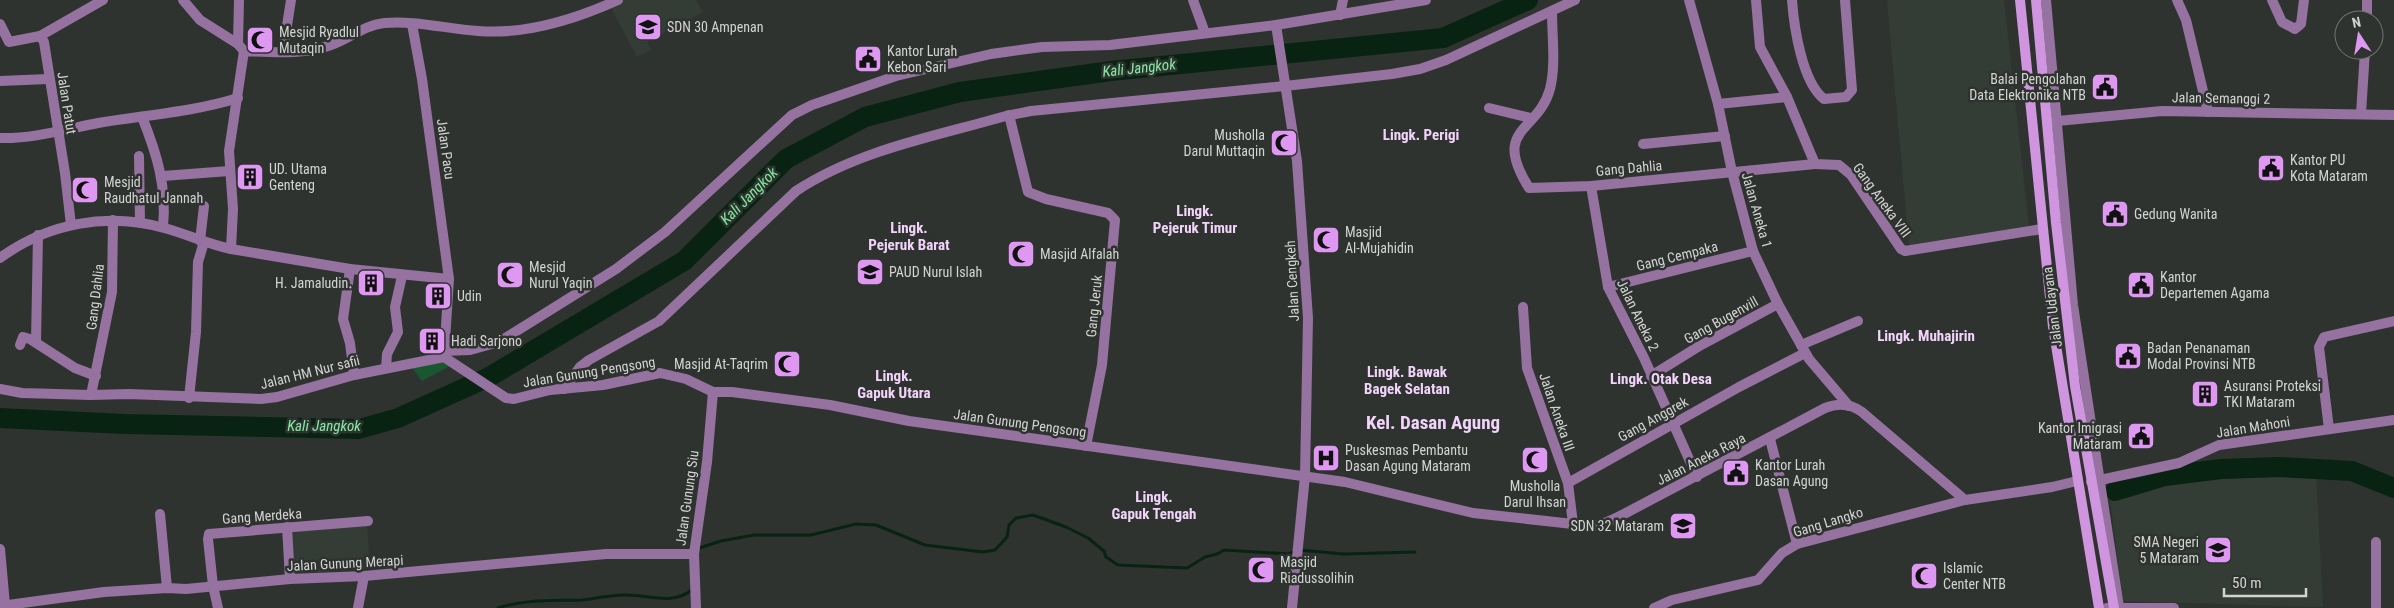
<svg xmlns="http://www.w3.org/2000/svg" width="2394" height="608" viewBox="0 0 2394 608" font-family="'Roboto Condensed',sans-serif">
	<style>
		.built { fill: #333d36 }
		.green { fill: #1a5730 }
		.lines { fill: none; stroke-linecap: round; stroke-linejoin: round }
		.stream { stroke: #092312; stroke-width: 3 }
		.river { stroke: #092312; stroke-width: 20 }
		.pedestrian { stroke: #9672a0; stroke-width: 10 }
		.minor { stroke: #9672a0; stroke-width: 10 }
		.secondary { stroke: #cf95de; stroke-width: 10 }
		.labels { text-anchor: middle; dominant-baseline: central; stroke-width: 5; stroke-linejoin: round; paint-order: stroke }
		.poi-label { font-size: 14px; fill: #d2d4d2; stroke: #2f3330; text-anchor: start }
		.street-label { font-size: 14px; fill: #d2d4d2; stroke: #2f3330 }
		.water-label { font-size: 15px; font-style: italic; fill: #81eca1; stroke: #2f3330 }
		.neighbourhood-label { font-size: 15px; font-weight: bold; fill: #f2d4fa; stroke: #2f3330 }
		.district-label { font-size: 19px; font-weight: bold; fill: #f2d4fa; stroke: #2f3330 }
	</style>
	<rect width="100%" height="100%" fill="#2f3330"/>
	<g class="built">
		<path d="M618 0H696L703 12 647 42 651 50 637 57 610 6Z"/>
		<path d="M1887 0H2004L2029 227 1909 246Z"/>
		<path d="M2316 475 2323 607 2123 601 2110 499 2174 481Z"/>
		<path d="M367 524 370 569 294 574 291 529Z"/>
	</g>
	<path class="green" d="M443 361 450 366 422 381 410 365Z"/>
	<g class="lines">
		<g class="stream">
			<path d="M696 549 721 541 754 535H811L856 524 876 525 925 545 983 552 995 550 1007 537 1009 525 1016 518 1033 515 1066 527 1088 538 1104 551 1106 557 1118 565 1187 568 1205 557 1217 554 1224 550 1288 554 1294 552"/>
			<path d="M1300 550 1344 554 1415 552"/>
			<path d="M498 608C526 599 552 601 581 600 596 599 612 594 627 595 651 595 672 606 693 589"/>
		</g>
		<g class="river">
			<path d="M0 418 124 424 359 429 398 418 489 377 684 261 786 159 865 117 960 92 1111 71 1443 38 1528 0"/>
			<path d="M2115 491 2165 476 2221 469 2279 467 2352 471 2394 488"/>
		</g>
		<path class="pedestrian" d="M2046 0 2073 305 2119 607"/>
		<g class="minor">
			<path d="M183 0 200 20 238 44 244 51"/>
			<path d="M1193 0 1205 33"/>
			<path d="M1689 0 1718 104 1732 172 1753 251 1778 304 1809 359 1849 406"/>
			<path d="M1756 0 1760 47 1787 97 1815 164 1839 165 1851 175 1901 249 1905 251 2042 229"/>
			<path d="M1792 0C1794 27 1802 82 1824 99L1846 97 1852 90 1845 0"/>
			<path d="M2177 0 2186 20 2208 112"/>
			<path d="M2272 0 2282 22 2295 29 2301 24 2304 0"/>
			<path d="M1552 12C1552 37 1556 65 1550 89 1538 133 1491 127 1529 188L1591 186 1815 164"/>
			<path d="M1340 15 1343 0"/>
			<path d="M2367 20V0"/>
			<path d="M0 24 9 42 40 36 44 42 65 173 71 225"/>
			<path d="M412 24 422 79 449 279 444 356"/>
			<path d="M1276 25 1297 161 1308 318 1305 476 1292 608"/>
			<path d="M40 36 103 0"/>
			<path d="M238 44 239 0"/>
			<path d="M283 51 291 0"/>
			<path d="M0 81 48 79"/>
			<path d="M1718 104 1787 97"/>
			<path d="M1489 108 1531 118"/>
			<path d="M2361 114 2365 50"/>
			<path d="M1009 115 1028 192 1046 199 1108 213 1115 220 1102 365 1086 446"/>
			<path d="M142 117C157 154 167 187 163 227"/>
			<path d="M2047 122 2162 111 2394 115"/>
			<path d="M0 138C33 139 66 129 98 123 145 115 193 112 238 98"/>
			<path d="M1643 144 1725 136"/>
			<path d="M139 156 140 223"/>
			<path d="M163 176 229 171"/>
			<path d="M1591 186 1608 287 1644 358 1697 477"/>
			<path d="M200 241 204 206"/>
			<path d="M231 249 350 269 449 279"/>
			<path d="M0 258C48 223 107 212 164 228 187 234 207 244 231 249L233 209 229 151 244 51C272 52 305 55 331 45 349 39 364 25 384 23 415 20 447 29 478 31 526 35 576 19 618 0"/>
			<path d="M350 269 343 319 350 343 354 375"/>
			<path d="M1608 287 1753 251"/>
			<path d="M1523 307 1527 368 1568 483 1573 524"/>
			<path d="M36 342 38 235"/>
			<path d="M20 345 23 337 30 339 75 368 96 376"/>
			<path d="M1801 345 1858 321"/>
			<path d="M443 351 470 350 499 342 616 269 665 232 792 115 812 105 896 76 991 54 1042 47 1110 45 1276 25 1426 0"/>
			<path d="M444 357 506 398 514 399 550 390 603 385 660 373 686 379 713 392H732L830 405 909 421 1345 482 1473 513 1573 524C1589 533 1609 521 1624 514L1825 408C1838 403 1851 404 1862 412L1965 500 2052 487 2077 481"/>
			<path d="M386 368 387 354 398 332 395 307 402 276"/>
			<path d="M1651 376 1701 345 1778 304"/>
			<path d="M0 389 22 393 91 395 129 394 261 399 277 397 354 375 444 357"/>
			<path d="M564 389 580 367 589 360 659 321 796 191C858 150 936 136 1006 116L1031 111 1285 86 1392 74 1420 69 1446 60 1575 0"/>
			<path d="M91 395 112 292 113 220"/>
			<path d="M189 398 196 332 198 262 204 242"/>
			<path d="M2329 429 2319 347 2324 337 2394 321"/>
			<path d="M1770 439 1797 544"/>
			<path d="M2091 482 2179 463 2219 445 2394 420"/>
			<path d="M1568 483 1739 387 1805 353"/>
			<path d="M160 514 167 588"/>
			<path d="M287 527 290 579"/>
			<path d="M2376 542V608"/>
			<path d="M0 549 5 605"/>
			<path d="M0 606 104 592 167 588 186 589 290 579 364 576 606 554H694"/>
			<path d="M218 608 213 586 208 539 209 534 368 521"/>
			<path d="M358 608 364 576"/>
			<path d="M696 608 694 554 707 462 713 392"/>
			<path d="M1654 608 1672 600 1758 580 1782 553 1797 544 1965 500"/>
			<path d="M2107 608H2174"/>
		</g>
		<g class="secondary">
			<path d="M2020 0 2053 327 2099 608"/>
			<path d="M2036 0 2056 223 2075 386 2114 608"/>
		</g>
	</g>
	<defs>
		<g id="school-square" transform="scale(1.4375)"><rect x="-9" y="-9" width="18" height="18" rx="4" fill="#df98f2" stroke="#2f3330"/><path d="M0-5L7-2L0 1L-7-2ZM-4 1L0 2.5L4 1V4Q0 6-4 4Z" fill="#111"/></g>
		<g id="mosque-square" transform="scale(1.4375)"><rect x="-9" y="-9" width="18" height="18" rx="4" fill="#df98f2" stroke="#2f3330"/><path d="M3.5-4.9A6 6 0 1 0 3.5 4.9A5 5 0 1 1 3.5-4.9Z" fill="#111"/></g>
		<g id="civic-square" transform="scale(1.4375)"><rect x="-9" y="-9" width="18" height="18" rx="4" fill="#df98f2" stroke="#2f3330"/><path d="M-.6-6.5H3V-4.5H.6V-3L4-1V1h2V6H-6V1h2V-1L-.6-3ZM-1.2 2.5V6h2.4V2.5Z" fill="#111"/></g>
		<g id="building-square" transform="scale(1.4375)"><rect x="-9" y="-9" width="18" height="18" rx="4" fill="#df98f2" stroke="#2f3330"/><path d="M-4-6H4V6H1V3H-1V6H-4ZM-2.5-4.3h1.7v1.8h-1.7ZM.8-4.3h1.7v1.8H.8ZM-2.5-1h1.7V.8h-1.7ZM.8-1h1.7V.8H.8Z" fill="#111"/></g>
		<g id="hospital-square" transform="scale(1.4375)"><rect x="-9" y="-9" width="18" height="18" rx="4" fill="#df98f2" stroke="#2f3330"/><path d="M-5-5h3v3.5h4V-5h3V5h-3V1.5h-4V5h-3Z" fill="#111"/></g>
	</defs>
	<g fill-rule="evenodd">
		<use href="#school-square" x="648" y="27"/>
		<use href="#mosque-square" x="260" y="40"/>
		<use href="#civic-square" x="868" y="59"/>
		<use href="#civic-square" x="2105" y="87"/>
		<use href="#mosque-square" x="1284" y="143"/>
		<use href="#civic-square" x="2271" y="168"/>
		<use href="#building-square" x="250" y="177"/>
		<use href="#mosque-square" x="85" y="190"/>
		<use href="#civic-square" x="2115" y="214"/>
		<use href="#mosque-square" x="1326" y="240"/>
		<use href="#mosque-square" x="1021" y="254"/>
		<use href="#school-square" x="870" y="272"/>
		<use href="#mosque-square" x="510" y="275"/>
		<use href="#building-square" x="371" y="283"/>
		<use href="#civic-square" x="2141" y="285"/>
		<use href="#building-square" x="438" y="296"/>
		<use href="#building-square" x="432" y="341"/>
		<use href="#civic-square" x="2128" y="356"/>
		<use href="#mosque-square" x="787" y="364"/>
		<use href="#building-square" x="2205" y="394"/>
		<use href="#civic-square" x="2141" y="436"/>
		<use href="#hospital-square" x="1326" y="458"/>
		<use href="#mosque-square" x="1535" y="460"/>
		<use href="#civic-square" x="1736" y="473"/>
		<use href="#school-square" x="1683" y="526"/>
		<use href="#school-square" x="2218" y="550"/>
		<use href="#mosque-square" x="1261" y="570"/>
		<use href="#mosque-square" x="1924" y="576"/>
	</g>
	<g class="labels">
		<g class="poi-label">
			<text x="667" y="27">SDN 30 Ampenan</text>
			<text x="279" y="32">Mesjid Ryadlul<tspan x="279" dy="16">Mutaqin</tspan></text>
			<text x="887" y="51">Kantor Lurah<tspan x="887" dy="16">Kebon Sari</tspan></text>
			<text x="2086" y="79" text-anchor="end">Balai Pengolahan<tspan x="2086" dy="16">Data Elektronika NTB</tspan></text>
			<text x="1265" y="135" text-anchor="end">Musholla<tspan x="1265" dy="16">Darul Muttaqin</tspan></text>
			<text x="2290" y="160">Kantor PU<tspan x="2290" dy="16">Kota Mataram</tspan></text>
			<text x="269" y="169">UD. Utama<tspan x="269" dy="16">Genteng</tspan></text>
			<text x="104" y="182">Mesjid<tspan x="104" dy="16">Raudhatul Jannah</tspan></text>
			<text x="2134" y="214">Gedung Wanita</text>
			<text x="1345" y="232">Masjid<tspan x="1345" dy="16">Al-Mujahidin</tspan></text>
			<text x="1040" y="254">Masjid Alfalah</text>
			<text x="529" y="267">Mesjid<tspan x="529" dy="16">Nurul Yaqin</tspan></text>
			<text x="889" y="272">PAUD Nurul Islah</text>
			<text x="2160" y="277">Kantor<tspan x="2160" dy="16">Departemen Agama</tspan></text>
			<text x="352" y="283" text-anchor="end">H. Jamaludin.</text>
			<text x="457" y="296">Udin</text>
			<text x="451" y="341">Hadi Sarjono</text>
			<text x="2147" y="348">Badan Penanaman<tspan x="2147" dy="16">Modal Provinsi NTB</tspan></text>
			<text x="768" y="364" text-anchor="end">Masjid At-Taqrim</text>
			<text x="2224" y="386">Asuransi Proteksi<tspan x="2224" dy="16">TKI Mataram</tspan></text>
			<text x="2122" y="428" text-anchor="end">Kantor Imigrasi<tspan x="2122" dy="16">Mataram</tspan></text>
			<text x="1345" y="450">Puskesmas Pembantu<tspan x="1345" dy="16">Dasan Agung Mataram</tspan></text>
			<text x="1755" y="465">Kantor Lurah<tspan x="1755" dy="16">Dasan Agung</tspan></text>
			<text x="1535" y="486" text-anchor="middle">Musholla<tspan x="1535" dy="16">Darul Ihsan</tspan></text>
			<text x="1664" y="526" text-anchor="end">SDN 32 Mataram</text>
			<text x="2199" y="542" text-anchor="end">SMA Negeri<tspan x="2199" dy="16">5 Mataram</tspan></text>
			<text x="1280" y="562">Masjid<tspan x="1280" dy="16">Riadussolihin</tspan></text>
			<text x="1943" y="568">Islamic<tspan x="1943" dy="16">Center NTB</tspan></text>
		</g>
		<g class="street-label">
			<text transform="translate(2221 98) rotate(1)">Jalan Semanggi 2</text>
			<text transform="translate(67 103) rotate(81)">Jalan Patut</text>
			<text transform="translate(446 149) rotate(82)">Jalan Pacu</text>
			<text transform="translate(1629 168) rotate(-5)">Gang Dahlia</text>
			<text transform="translate(1882 200) rotate(54)">Gang Aneka VIII</text>
			<text transform="translate(1757 210) rotate(74)">Jalan Aneka 1</text>
			<text transform="translate(1677 256) rotate(-14)">Gang Cempaka</text>
			<text transform="translate(1292 281) rotate(-93)">Jalan Cengkeh</text>
			<text transform="translate(95 297) rotate(-83)">Gang Dahlia</text>
			<text transform="translate(1094 306) rotate(-84)">Gang Jeruk</text>
			<text transform="translate(2052 307) rotate(-97)">Jalan Udayana</text>
			<text transform="translate(1638 315) rotate(64)">Jalan Aneka 2</text>
			<text transform="translate(1721 320) rotate(-29)">Gang Bugenvill</text>
			<text transform="translate(310 372) rotate(-14)">Jalan HM Nur safii</text>
			<text transform="translate(589 372) rotate(-9)">Jalan Gunung Pengsong</text>
			<text transform="translate(1557 412) rotate(71)">Jalan Aneka III</text>
			<text transform="translate(1653 419) rotate(-29)">Gang Anggrek</text>
			<text transform="translate(1020 423) rotate(8)">Jalan Gunung Pengsong</text>
			<text transform="translate(2253 427) rotate(-9)">Jalan Mahoni</text>
			<text transform="translate(1701 459) rotate(-27)">Jalan Aneka Raya</text>
			<text transform="translate(687 498) rotate(-82)">Jalan Gunung Siu</text>
			<text transform="translate(262 516) rotate(-4)">Gang Merdeka</text>
			<text transform="translate(1828 522) rotate(-17)">Gang Langko</text>
			<text transform="translate(345 563) rotate(-3)">Jalan Gunung Merapi</text>
		</g>
		<g class="water-label">
			<text transform="translate(1139 68) rotate(-6)">Kali Jangkok</text>
			<text transform="translate(749 196) rotate(-45)">Kali Jangkok</text>
			<text x="324" y="426">Kali Jangkok</text>
		</g>
		<g class="neighbourhood-label">
			<text x="1421" y="135">Lingk. Perigi</text>
			<text x="1195" y="211">Lingk.<tspan x="1195" dy="17">Pejeruk Timur</tspan></text>
			<text x="909" y="228">Lingk.<tspan x="909" dy="17">Pejeruk Barat</tspan></text>
			<text x="1926" y="336">Lingk. Muhajirin</text>
			<text x="1407" y="372">Lingk. Bawak<tspan x="1407" dy="17">Bagek Selatan</tspan></text>
			<text x="894" y="376">Lingk.<tspan x="894" dy="17">Gapuk Utara</tspan></text>
			<text x="1661" y="379">Lingk. Otak Desa</text>
			<text x="1154" y="497">Lingk.<tspan x="1154" dy="17">Gapuk Tengah</tspan></text>
		</g>
		<g class="district-label">
			<text x="1433" y="422">Kel. Dasan Agung</text>
		</g>
	</g>
	<g transform="translate(2359 35) rotate(348)"><circle r="24" fill="#2f3330" stroke="#707371"/>
	<path d="M0-4L9 19L0 12L-9 19Z" fill="#df98f2"/>
	<text y="-8" font-size="14" font-weight="bold" text-anchor="middle" fill="#d2d4d2">N</text>
	</g>
	<path d="M2224 588v8h82v-8" fill="none" stroke="#d2d4d2" stroke-width="2.5"/>
	<text x="2232" y="588" font-size="15" fill="#d2d4d2" stroke="#2f3330" stroke-width="4" paint-order="stroke">50 m</text>
</svg>
